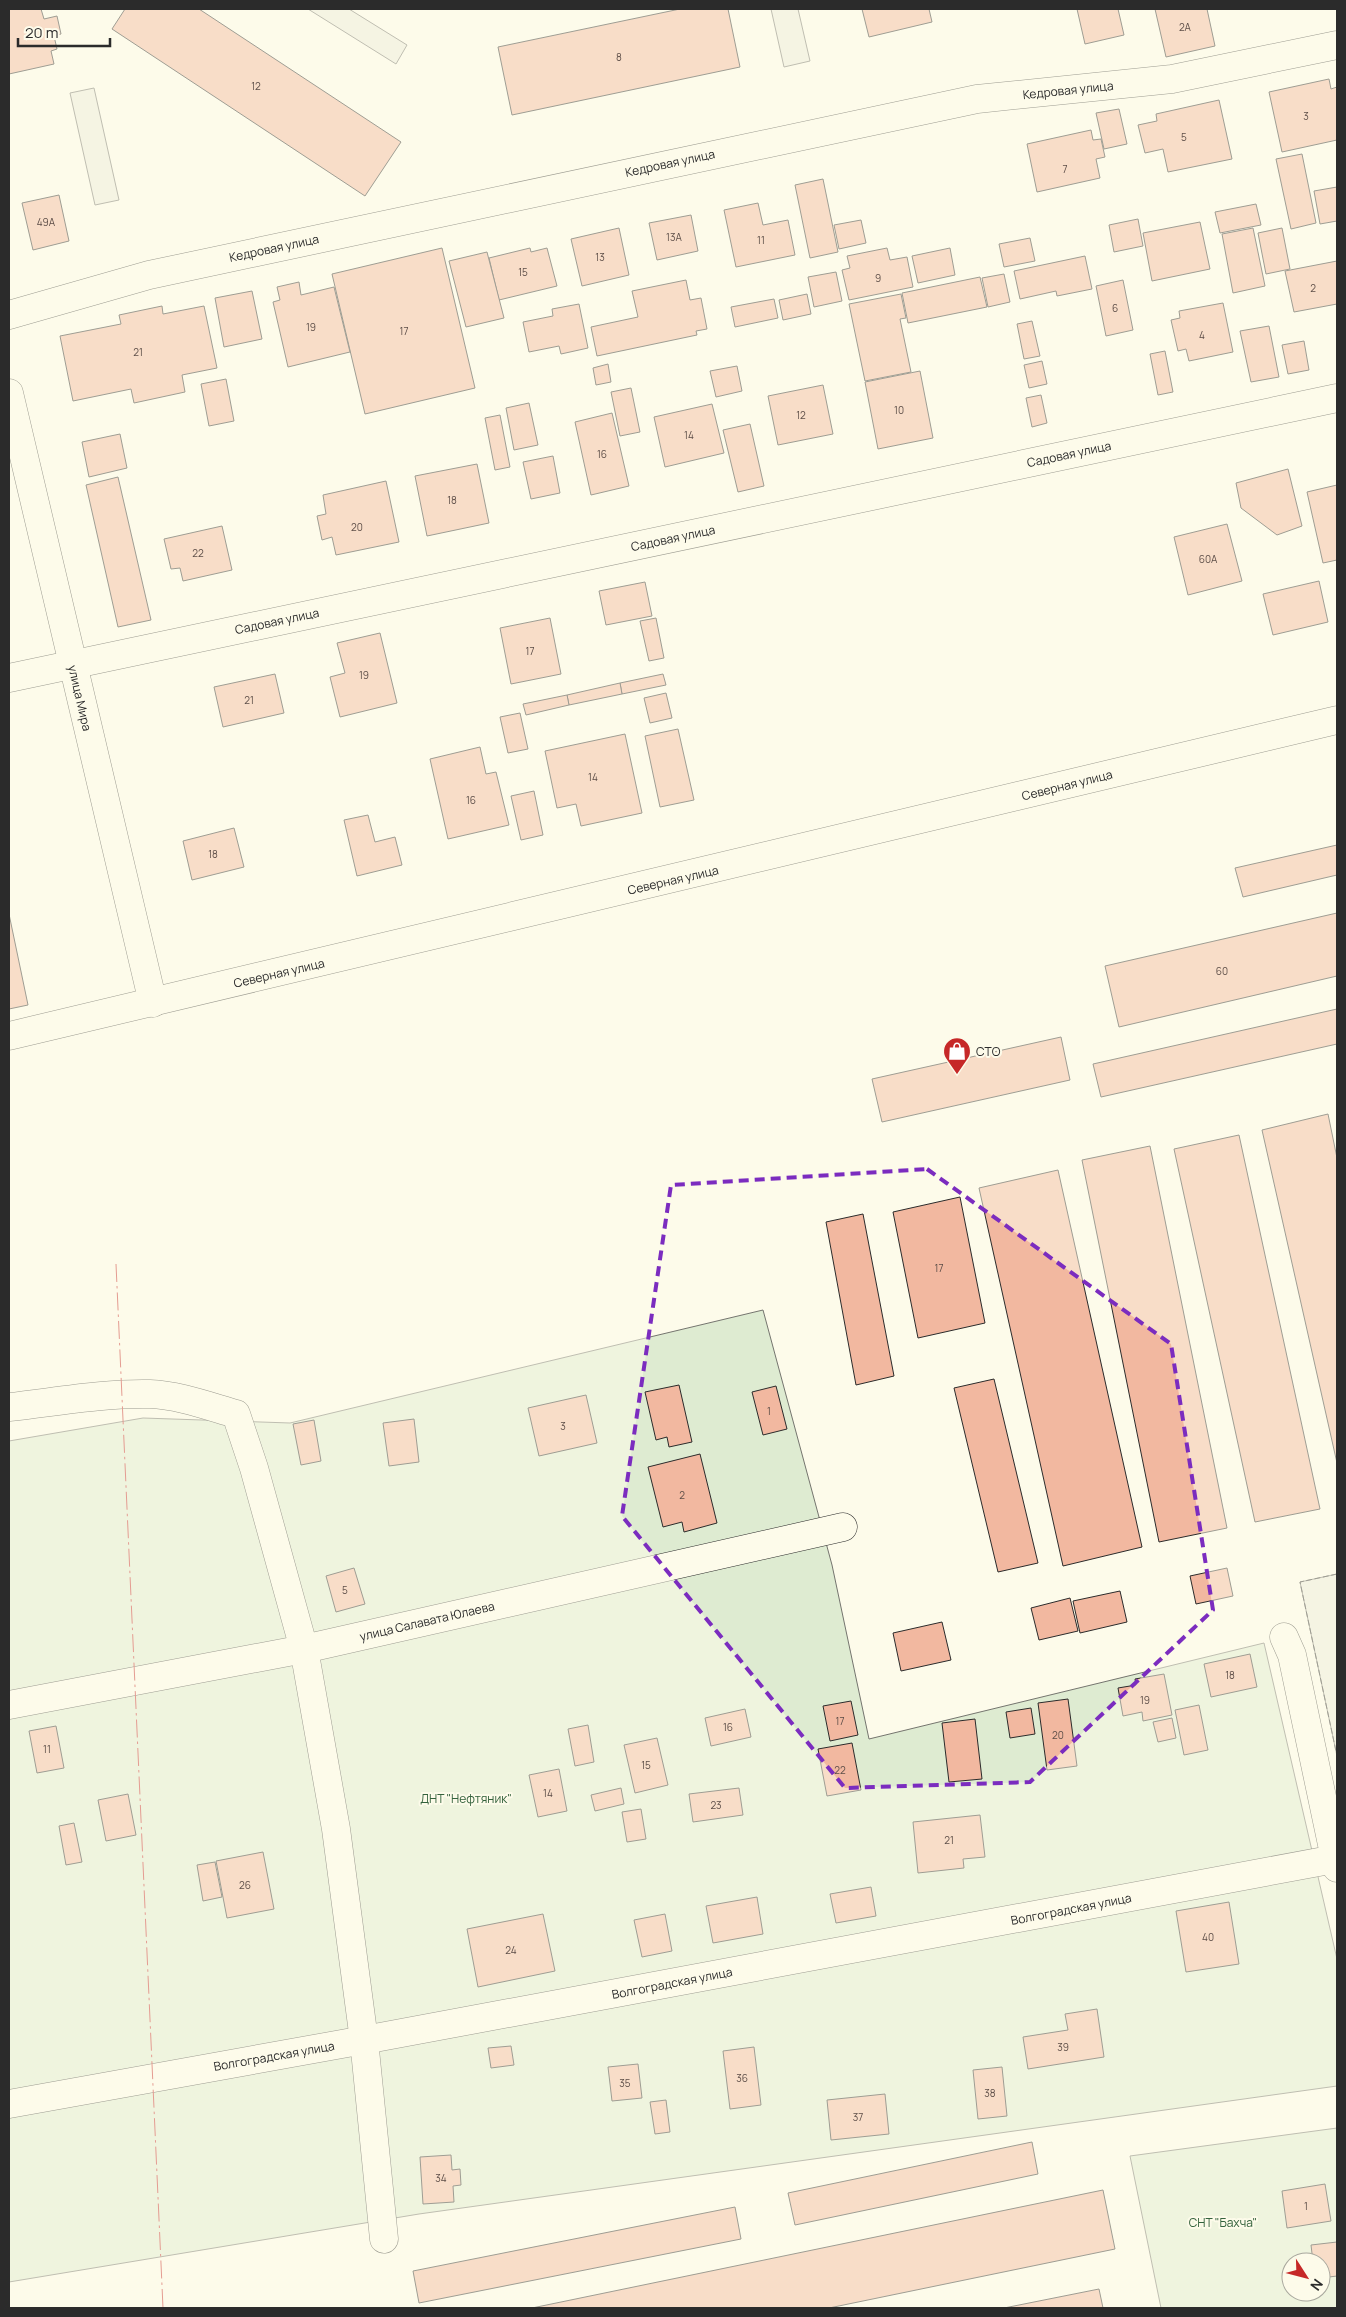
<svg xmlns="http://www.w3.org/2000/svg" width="1346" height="2317" viewBox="0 0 1346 2317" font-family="Manrope,sans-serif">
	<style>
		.garden { fill: #deebd1; stroke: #74746e; fill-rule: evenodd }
		.parking { fill: #eceadb; stroke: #74746e }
		.building { fill: #f2b8a0; stroke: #2b2b2b }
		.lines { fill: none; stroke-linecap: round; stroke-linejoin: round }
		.minor-casing { stroke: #2b2b2b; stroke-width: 29 }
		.minor { stroke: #fdfbea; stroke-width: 28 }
		.fence { stroke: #2b2b2b; stroke-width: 1; stroke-dasharray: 6 2.5; stroke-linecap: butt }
		.power { stroke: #c62828; stroke-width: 1; stroke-dasharray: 18 4 2.5 4; stroke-linecap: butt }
		.marked { fill: none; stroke: #7b2cbf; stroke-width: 4; stroke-dasharray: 10 6; stroke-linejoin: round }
		.labels { text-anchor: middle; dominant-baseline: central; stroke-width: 4; stroke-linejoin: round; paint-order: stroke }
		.number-label { font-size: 10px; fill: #5d4e48 }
		.street-label { font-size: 12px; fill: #2b2b2b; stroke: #fdfbea }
		.poi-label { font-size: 12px; fill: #2b2b2b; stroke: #fdfbea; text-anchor: start }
		.park-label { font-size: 12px; fill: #34623c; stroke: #fdfbea }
	</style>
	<rect width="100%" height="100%" fill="#fdfbea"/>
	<g class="garden">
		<path d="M763 1310 832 1565 869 1739 1264 1643 1337 1959V2086L419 2214 9 2282V1441L143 1418 290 1423Z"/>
		<path d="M1337 2128V2308H1161L1130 2156ZM1291 2262H1321V2292H1291Z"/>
	</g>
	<g class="parking">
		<path d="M308 9H349L407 45 396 64Z"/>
		<path d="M771 9H798L810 61 784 67Z"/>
		<path d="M94 88 119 200 95 205 70 93Z"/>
		<path d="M1337 1574V1756L1300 1582Z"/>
	</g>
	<g class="building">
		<path d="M9 9H41L44 19 57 16 61 34 54 36 57 49 51 51 54 64 9 74Z"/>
		<path d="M125 9H199L401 142 365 196 112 29Z"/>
		<path d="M680 9H728L740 67 512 115 498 47Z"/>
		<path d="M862 9H929L932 22 869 37Z"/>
		<path d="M1077 9H1118L1124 35 1085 44Z"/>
		<path d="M1155 9H1207L1215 46 1166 57Z"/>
		<path d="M1329 79 1331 89 1337 87V140L1282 152 1269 92Z"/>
		<path d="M1219 100 1232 159 1168 172 1163 149 1145 153 1138 125 1157 121 1156 114Z"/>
		<path d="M1119 109 1127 144 1104 149 1096 113Z"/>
		<path d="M1091 130 1093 140 1101 139 1105 157 1096 159 1100 178 1037 192 1027 144Z"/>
		<path d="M1302 154 1316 223 1291 229 1276 159Z"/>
		<path d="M823 179 838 252 810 258 795 185Z"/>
		<path d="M1337 187V221L1320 224 1314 191Z"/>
		<path d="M59 195 69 241 33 250 22 203Z"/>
		<path d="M758 203 763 225 788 220 795 255 736 267 724 210Z"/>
		<path d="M1256 204 1261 225 1220 233 1215 212Z"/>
		<path d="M691 215 698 251 657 260 649 223Z"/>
		<path d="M1138 219 1143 246 1114 252 1109 225Z"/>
		<path d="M861 220 866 243 839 249 834 225Z"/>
		<path d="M1200 222 1210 269 1152 281 1143 233Z"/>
		<path d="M619 228 629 275 582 286 571 239Z"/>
		<path d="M1253 228 1265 286 1233 293 1222 234Z"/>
		<path d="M1282 228 1290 269 1266 274 1258 233Z"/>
		<path d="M1030 238 1035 261 1004 267 999 244Z"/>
		<path d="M442 248 475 388 365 414 332 274Z"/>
		<path d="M530 248 531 252 547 248 557 286 499 300 489 258Z"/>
		<path d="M887 248 890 260 907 257 913 287 849 300 842 270 850 268 847 256Z"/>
		<path d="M950 248 955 275 918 283 912 256Z"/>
		<path d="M487 252 504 318 466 327 449 261Z"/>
		<path d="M1085 256 1092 289 1057 296 1056 291 1020 299 1014 271Z"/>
		<path d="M1337 261V304L1294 312 1285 271Z"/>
		<path d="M836 272 842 301 814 307 808 277Z"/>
		<path d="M1004 274 1010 302 988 307 982 278Z"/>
		<path d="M980 277 987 307 908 323 902 293Z"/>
		<path d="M686 280 690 300 701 298 707 329 696 331 697 335 597 356 591 327 638 317 632 291Z"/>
		<path d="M1123 280 1133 330 1106 336 1096 286Z"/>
		<path d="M299 282 301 295 334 287 350 352 288 367 273 302 280 300 277 287Z"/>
		<path d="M252 291 262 339 224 347 215 298Z"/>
		<path d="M807 294 811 314 783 320 779 300Z"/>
		<path d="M901 294 906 318 900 319 911 372 865 381 849 304Z"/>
		<path d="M774 299 778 318 735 327 731 307Z"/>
		<path d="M1223 303 1233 352 1189 361 1186 349 1178 351 1171 320 1180 318 1179 311Z"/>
		<path d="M579 304 588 348 561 354 559 346 529 352 523 322 553 316 552 309Z"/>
		<path d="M162 306 163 314 204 306 217 368 182 375 185 392 134 403 131 389 73 401 60 336 121 324 119 315Z"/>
		<path d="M1032 321 1040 356 1024 359 1017 324Z"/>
		<path d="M1269 326 1279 377 1251 382 1240 331Z"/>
		<path d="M1304 341 1309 370 1288 374 1282 345Z"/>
		<path d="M1165 351 1173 392 1158 395 1150 354Z"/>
		<path d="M1042 361 1047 384 1029 388 1024 365Z"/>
		<path d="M608 364 611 382 596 385 593 368Z"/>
		<path d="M737 366 742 391 716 397 710 371Z"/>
		<path d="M920 371 933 438 878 449 865 382Z"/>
		<path d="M226 379 234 421 209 426 201 384Z"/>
		<path d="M823 385 833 434 778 445 768 396Z"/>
		<path d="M631 388 640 432 620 436 611 392Z"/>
		<path d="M1041 395 1047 423 1032 427 1026 398Z"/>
		<path d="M529 403 538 445 514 450 506 408Z"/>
		<path d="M712 404 724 453 665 467 654 417Z"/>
		<path d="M612 413 629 486 591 495 575 422Z"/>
		<path d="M500 415 510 467 495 470 485 418Z"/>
		<path d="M750 424 764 486 738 492 723 430Z"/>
		<path d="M120 434 127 468 89 477 82 442Z"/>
		<path d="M553 456 560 493 531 499 523 462Z"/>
		<path d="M477 464 489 523 427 536 415 476Z"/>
		<path d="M1288 469 1302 526 1277 535 1241 508 1236 483Z"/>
		<path d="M118 477 151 620 118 627 86 485Z"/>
		<path d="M386 481 399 542 336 555 332 537 322 540 317 516 326 514 323 495Z"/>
		<path d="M1337 485V560L1323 563 1307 492Z"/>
		<path d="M1227 524 1242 581 1188 595 1174 537Z"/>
		<path d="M222 526 232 570 183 581 180 568 171 569 164 539Z"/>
		<path d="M1319 581 1328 622 1273 635 1263 594Z"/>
		<path d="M645 582 652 616 606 625 599 591Z"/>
		<path d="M550 618 561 674 511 684 500 628Z"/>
		<path d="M656 618 664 658 649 661 640 621Z"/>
		<path d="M380 633 397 703 340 717 330 677 345 673 337 643Z"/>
		<path d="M275 674 284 713 223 727 214 687Z"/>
		<path d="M663 674 666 685 622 694 620 683Z"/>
		<path d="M620 683 622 694 569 705 567 695Z"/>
		<path d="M666 693 672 718 650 723 644 698Z"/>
		<path d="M567 695 569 705 526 715 523 704Z"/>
		<path d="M520 713 528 749 508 753 500 717Z"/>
		<path d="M678 729 694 800 660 807 645 736Z"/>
		<path d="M625 734 642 813 581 826 576 804 557 808 545 751Z"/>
		<path d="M480 747 486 774 496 772 509 825 448 839 430 759Z"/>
		<path d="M534 791 543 835 521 840 511 796Z"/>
		<path d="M368 815 375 842 395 837 402 865 357 876 344 820Z"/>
		<path d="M234 828 244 867 192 880 183 841Z"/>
		<path d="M1337 845V875L1243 897 1235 868Z"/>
		<path d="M1337 913V976L1119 1027 1105 966Z"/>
		<path d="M9 914 28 1005 9 1009Z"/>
		<path d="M1337 1009V1044L1101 1097 1093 1064Z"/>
		<path d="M1061 1037 1070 1080 882 1122 872 1079Z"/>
		<path d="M1328 1114 1337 1158V1463L1262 1130Z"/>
		<path d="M1239 1135 1320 1509 1255 1522 1174 1149Z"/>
		<path d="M1150 1146 1227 1528 1159 1542 1082 1160Z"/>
		<path d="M1058 1170 1142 1547 1063 1566 979 1188Z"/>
		<path d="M960 1197 985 1323 918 1338 893 1212Z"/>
		<path d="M863 1214 894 1376 856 1385 826 1222Z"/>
		<path d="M994 1379 1038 1563 998 1572 954 1388Z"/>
		<path d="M679 1385 692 1442 669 1447 667 1437 656 1440 645 1392Z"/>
		<path d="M776 1386 787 1429 763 1435 752 1392Z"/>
		<path d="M586 1395 597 1443 539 1456 528 1408Z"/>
		<path d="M414 1419 419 1462 389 1466 383 1423Z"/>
		<path d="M314 1420 321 1461 301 1465 293 1424Z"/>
		<path d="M700 1454 717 1523 684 1532 682 1522 663 1527 648 1467Z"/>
		<path d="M354 1568 365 1604 336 1612 326 1576Z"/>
		<path d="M1227 1568 1233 1596 1196 1604 1190 1576Z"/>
		<path d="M1120 1591 1127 1622 1080 1633 1073 1601Z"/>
		<path d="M1070 1598 1078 1631 1039 1640 1031 1608Z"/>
		<path d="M942 1622 951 1660 901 1671 893 1633Z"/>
		<path d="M1250 1654 1257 1687 1211 1697 1204 1664Z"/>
		<path d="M1164 1674 1172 1715 1143 1721 1142 1712 1123 1716 1118 1688 1136 1685 1135 1679Z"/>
		<path d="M1068 1699 1077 1766 1047 1770 1038 1703Z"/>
		<path d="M851 1701 858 1735 830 1741 823 1706Z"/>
		<path d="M1199 1705 1208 1750 1184 1755 1175 1710Z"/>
		<path d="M1031 1708 1035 1734 1010 1738 1006 1712Z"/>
		<path d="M745 1709 751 1737 711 1746 705 1718Z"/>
		<path d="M1172 1718 1176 1738 1158 1742 1153 1722Z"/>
		<path d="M975 1719 982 1779 949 1782 942 1723Z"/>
		<path d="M588 1725 594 1762 575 1766 568 1729Z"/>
		<path d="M56 1726 64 1768 37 1773 29 1731Z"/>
		<path d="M657 1738 668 1785 635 1793 624 1745Z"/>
		<path d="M852 1743 861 1790 827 1796 818 1749Z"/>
		<path d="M559 1769 567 1811 538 1817 529 1775Z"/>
		<path d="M621 1788 624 1804 595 1811 591 1795Z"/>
		<path d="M739 1788 743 1815 693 1822 689 1794Z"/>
		<path d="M128 1794 136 1835 106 1841 98 1800Z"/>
		<path d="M641 1809 646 1839 627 1842 622 1812Z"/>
		<path d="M980 1815 985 1857 963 1859 964 1868 918 1873 913 1822Z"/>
		<path d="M74 1823 82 1862 66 1865 59 1826Z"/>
		<path d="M263 1852 274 1909 227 1918 216 1861Z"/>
		<path d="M215 1862 222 1897 203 1901 197 1865Z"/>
		<path d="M871 1887 876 1916 836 1923 830 1894Z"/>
		<path d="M757 1897 763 1934 713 1943 706 1906Z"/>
		<path d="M1229 1902 1239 1964 1186 1972 1176 1911Z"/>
		<path d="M543 1914 555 1971 478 1987 467 1929Z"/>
		<path d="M665 1914 672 1951 642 1957 634 1920Z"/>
		<path d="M1097 2009 1104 2057 1028 2069 1023 2037 1068 2030 1065 2014Z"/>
		<path d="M511 2046 514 2065 491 2068 488 2048Z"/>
		<path d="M754 2047 761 2105 730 2109 723 2051Z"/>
		<path d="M638 2064 642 2098 612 2101 608 2067Z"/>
		<path d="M1002 2067 1007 2116 978 2119 973 2070Z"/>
		<path d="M885 2094 889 2134 831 2140 827 2100Z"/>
		<path d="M666 2100 670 2132 655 2134 650 2102Z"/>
		<path d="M1032 2142 1038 2174 795 2225 788 2193Z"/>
		<path d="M451 2155 452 2170 460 2169 461 2185 453 2186 454 2202 423 2204 420 2157Z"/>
		<path d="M1325 2184 1331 2221 1287 2228 1282 2191Z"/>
		<path d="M1103 2190 1115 2249 829 2308H532Z"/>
		<path d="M735 2207 741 2239 419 2303 413 2271Z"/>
		<path d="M1337 2242V2276L1321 2278V2262H1313L1311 2245Z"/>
		<path d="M1099 2289 1103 2308H1004Z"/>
	</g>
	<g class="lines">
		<g class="minor-casing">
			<g id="minor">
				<path d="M9 315 149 275 977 99 1172 79 1337 45"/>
				<path d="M9 393 153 1003"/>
				<path d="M9 678 1337 398"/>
				<path d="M9 1036 1337 720"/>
				<path d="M9 1407C55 1402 103 1393 150 1394 178 1395 208 1406 236 1414L254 1468 304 1649 336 1829 364 2040 384 2239"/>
				<path d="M1284 1637 1292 1655 1337 1868"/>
				<path d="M9 1705 304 1649 843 1527"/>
				<path d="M9 2104 364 2040 1335 1859"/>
			</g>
		</g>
		<use href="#minor" class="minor"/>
		<path class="fence" d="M1337 1574 1300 1582 1337 1756"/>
		<path class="power" d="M116 1264 163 2308"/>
	</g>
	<path d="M0 0H1346V2317H0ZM927 1169 1171 1344 1213 1610 1030 1782 845 1788 622 1516 671 1185Z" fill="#fdfbea" fill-opacity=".55" fill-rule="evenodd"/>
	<path class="marked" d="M927 1169 1171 1344 1213 1610 1030 1782 845 1788 622 1516 671 1185Z"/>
	<defs>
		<g id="shop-pin" transform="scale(1.4375)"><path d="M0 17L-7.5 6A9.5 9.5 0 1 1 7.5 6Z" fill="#c62828" stroke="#fdfbea"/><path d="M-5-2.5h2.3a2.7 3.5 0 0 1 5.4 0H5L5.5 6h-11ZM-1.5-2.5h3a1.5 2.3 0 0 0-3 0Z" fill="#fff"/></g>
	</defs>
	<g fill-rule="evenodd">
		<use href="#shop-pin" x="957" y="1051"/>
	</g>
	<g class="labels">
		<g class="number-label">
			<text x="1185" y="27">2А</text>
			<text x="619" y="57">8</text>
			<text x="256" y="86">12</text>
			<text x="1306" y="116">3</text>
			<text x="1184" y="137">5</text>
			<text x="1065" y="169">7</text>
			<text x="46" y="222">49А</text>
			<text x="674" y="237">13А</text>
			<text x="761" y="240">11</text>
			<text x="600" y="257">13</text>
			<text x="523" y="272">15</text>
			<text x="878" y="278">9</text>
			<text x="1313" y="288">2</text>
			<text x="1115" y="308">6</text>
			<text x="311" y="327">19</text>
			<text x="404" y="331">17</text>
			<text x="1202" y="335">4</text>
			<text x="138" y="352">21</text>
			<text x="899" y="410">10</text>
			<text x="801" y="415">12</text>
			<text x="689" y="435">14</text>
			<text x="602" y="454">16</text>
			<text x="452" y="500">18</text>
			<text x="357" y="527">20</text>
			<text x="198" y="553">22</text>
			<text x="1208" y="559">60А</text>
			<text x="530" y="651">17</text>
			<text x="364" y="675">19</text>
			<text x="249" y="700">21</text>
			<text x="593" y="777">14</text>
			<text x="471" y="800">16</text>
			<text x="213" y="854">18</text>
			<text x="1222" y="971">60</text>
			<text x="939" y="1268">17</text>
			<text x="769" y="1411">1</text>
			<text x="563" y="1426">3</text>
			<text x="682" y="1495">2</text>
			<text x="345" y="1590">5</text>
			<text x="1230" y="1675">18</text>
			<text x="1145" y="1700">19</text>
			<text x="840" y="1721">17</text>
			<text x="728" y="1727">16</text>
			<text x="1058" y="1735">20</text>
			<text x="47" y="1749">11</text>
			<text x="646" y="1765">15</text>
			<text x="840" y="1770">22</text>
			<text x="548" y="1793">14</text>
			<text x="716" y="1805">23</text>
			<text x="949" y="1840">21</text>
			<text x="245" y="1885">26</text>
			<text x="1208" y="1937">40</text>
			<text x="511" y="1950">24</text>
			<text x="1063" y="2047">39</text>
			<text x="742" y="2078">36</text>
			<text x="625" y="2083">35</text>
			<text x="990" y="2093">38</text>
			<text x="858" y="2117">37</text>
			<text x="441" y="2178">34</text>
			<text x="1306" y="2206">1</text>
		</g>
		<g class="street-label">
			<text transform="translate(1068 90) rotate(-6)">Кедровая улица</text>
			<text transform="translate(670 163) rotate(-12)">Кедровая улица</text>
			<text transform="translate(274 248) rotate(-12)">Кедровая улица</text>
			<text transform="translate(1069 454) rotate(-12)">Садовая улица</text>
			<text transform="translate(673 538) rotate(-12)">Садовая улица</text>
			<text transform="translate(277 621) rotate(-12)">Садовая улица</text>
			<text transform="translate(80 698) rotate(77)">улица Мира</text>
			<text transform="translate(1067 785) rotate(-14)">Северная улица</text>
			<text transform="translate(673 880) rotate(-13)">Северная улица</text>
			<text transform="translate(279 973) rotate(-13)">Северная улица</text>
			<text transform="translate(427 1621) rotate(-13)">улица Салавата Юлаева</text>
			<text transform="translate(1071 1909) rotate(-11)">Волгоградская улица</text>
			<text transform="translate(672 1983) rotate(-11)">Волгоградская улица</text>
			<text transform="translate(274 2056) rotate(-10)">Волгоградская улица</text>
		</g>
		<g class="poi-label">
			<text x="976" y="1051">СТО</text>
		</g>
		<g class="park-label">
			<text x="466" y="1798">ДНТ "Нефтяник"</text>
			<text x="1223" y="2222">СНТ "Бахча"</text>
		</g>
	</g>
	<rect width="1346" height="2317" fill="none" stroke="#2b2b2b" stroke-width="20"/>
	<g transform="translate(1306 2277) rotate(126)"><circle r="24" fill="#fdfbea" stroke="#a9a89e"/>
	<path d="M0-4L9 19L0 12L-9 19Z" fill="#c62828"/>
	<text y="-8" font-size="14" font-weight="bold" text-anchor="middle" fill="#2b2b2b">N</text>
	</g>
	<path d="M18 38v8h92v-8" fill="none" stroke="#2b2b2b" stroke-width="2.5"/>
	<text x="25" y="38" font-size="15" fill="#2b2b2b" stroke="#fdfbea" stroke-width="4" paint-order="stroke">20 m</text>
</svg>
